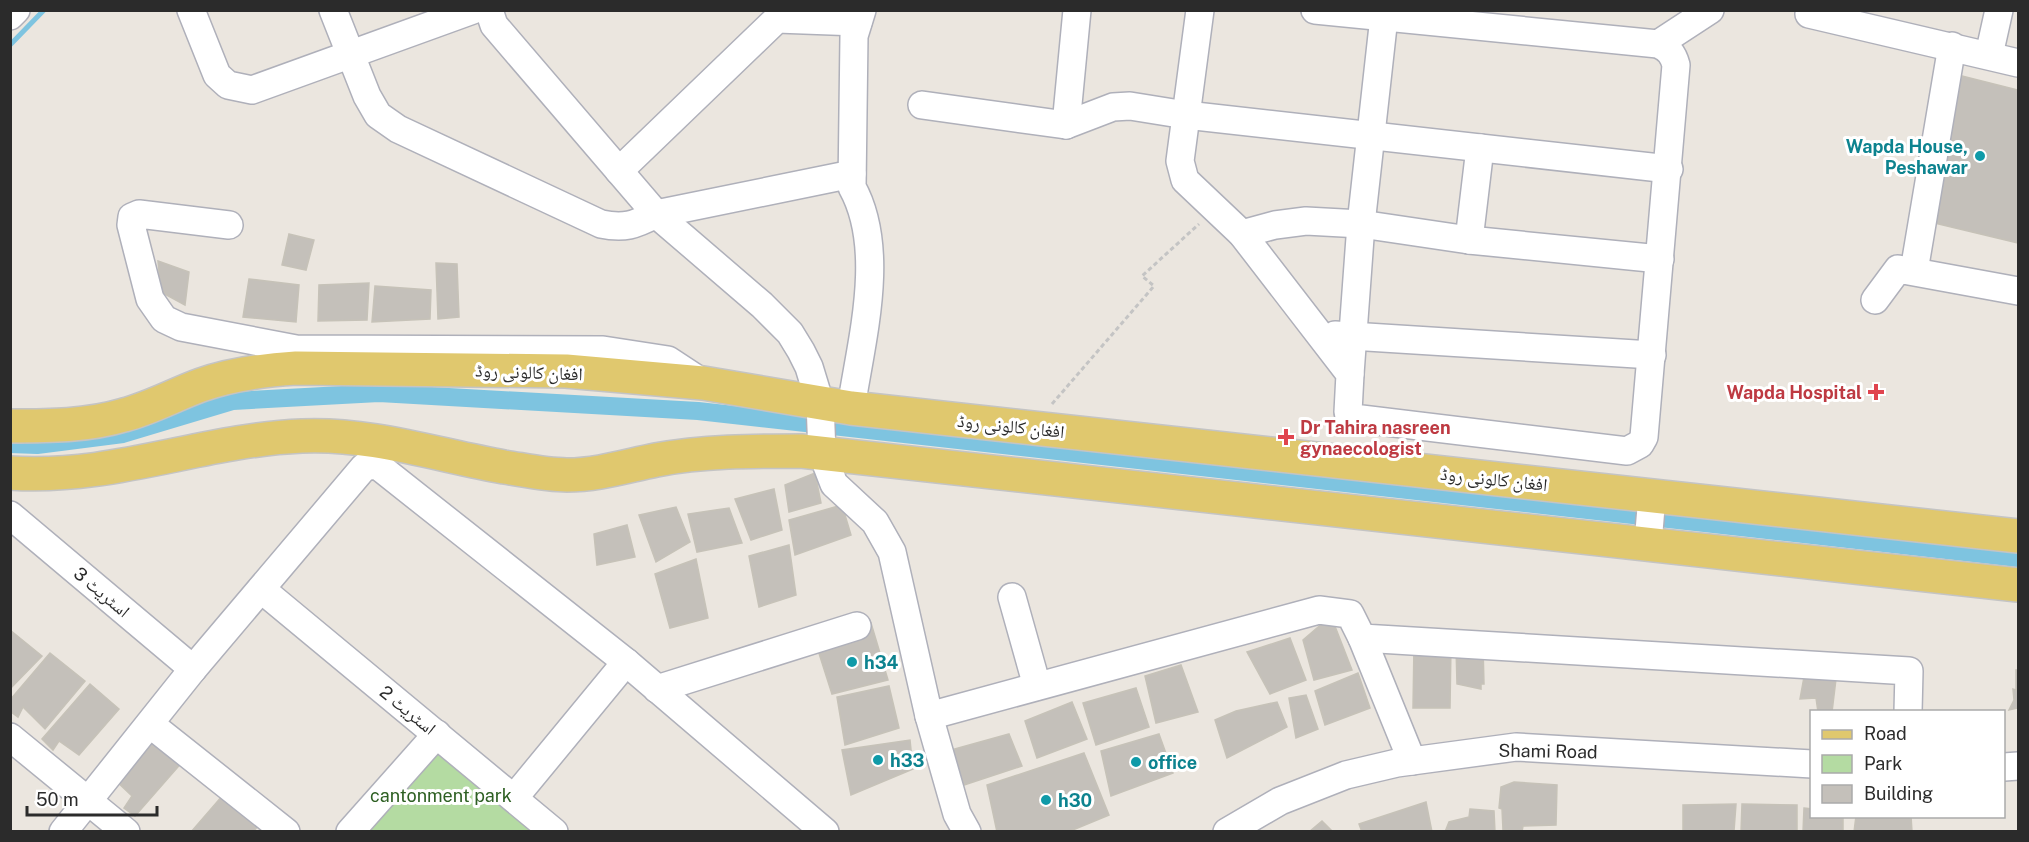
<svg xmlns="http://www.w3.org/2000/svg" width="2029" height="842" viewBox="0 0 2029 842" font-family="'Public Sans','Noto Naskh Arabic',sans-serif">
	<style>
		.green { fill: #b4dba2 }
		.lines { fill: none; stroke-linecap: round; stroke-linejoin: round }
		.stream { stroke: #7ec4e0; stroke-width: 5 }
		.canal { stroke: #7ec4e0; stroke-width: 18 }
		.building { fill: #c4c0ba; stroke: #c6c2b8; stroke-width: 1.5 }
		.minor-casing { stroke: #afb0ba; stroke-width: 30 }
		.major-casing { stroke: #c4c4c4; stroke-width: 36 }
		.path { stroke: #c4c4c4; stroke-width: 3; stroke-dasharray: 4.5 3; stroke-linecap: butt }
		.minor { stroke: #fff; stroke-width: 27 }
		.major { stroke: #e0c86e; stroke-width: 33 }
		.culture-dot { fill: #0f9aa8; stroke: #fff; stroke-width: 2 }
		.health-dot { fill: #e0444e; stroke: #fff; stroke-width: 2 }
		.labels { text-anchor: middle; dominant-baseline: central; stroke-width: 6; stroke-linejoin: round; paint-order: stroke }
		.culture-label { font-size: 18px; font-weight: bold; fill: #0d838f; stroke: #fff; text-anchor: start }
		.street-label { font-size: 18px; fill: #2b2b2b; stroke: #fff }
		.health-label { font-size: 18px; font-weight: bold; fill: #be3a42; stroke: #fff; text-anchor: end }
		.park-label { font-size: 18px; fill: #2e6023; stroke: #fff }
	</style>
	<rect width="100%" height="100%" fill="#ebe6df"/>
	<path class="green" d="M439 742 539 832H359Z"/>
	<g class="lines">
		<path class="stream" d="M10 45 44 10"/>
		<path class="canal" d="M10 444 37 445 123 434 233 401 379 393 698 411 2018 558"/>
	</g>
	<g class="building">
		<path d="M1958 75 2018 90V243L1930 222Z"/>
		<path d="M289 234 314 240 306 270 282 265Z"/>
		<path d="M158 261 189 272 185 305 161 292Z"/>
		<path d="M436 263 457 264 459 317 438 319Z"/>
		<path d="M249 279 299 285 296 322 243 317Z"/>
		<path d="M369 283 367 320 318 321 319 285Z"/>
		<path d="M375 286 431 290 430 319 372 322Z"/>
		<path d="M815 473 821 503 789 512 785 485Z"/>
		<path d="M774 489 782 530 751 540 735 499Z"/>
		<path d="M842 505 851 535 795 555 789 520Z"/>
		<path d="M676 507 690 542 656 562 639 515Z"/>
		<path d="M729 508 742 543 697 552 688 514Z"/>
		<path d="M627 525 635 557 597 565 594 534Z"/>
		<path d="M789 545 796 595 759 607 749 556Z"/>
		<path d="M696 559 708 618 670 628 655 574Z"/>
		<path d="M1331 616 1352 670 1314 680 1303 640Z"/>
		<path d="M871 623 888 680 832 694 816 644Z"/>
		<path d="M10 630 42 656 10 689Z"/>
		<path d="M1290 638 1306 680 1270 694 1247 652Z"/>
		<path d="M1414 645 1451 646 1450 708H1413Z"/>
		<path d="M1456 647H1483L1484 684H1481V689L1457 684Z"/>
		<path d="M50 653 85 681 45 729 23 707 18 717 10 711V700Z"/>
		<path d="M1181 665 1198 712 1156 723 1145 676Z"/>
		<path d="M2016 670H2018V708L2009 710 2014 700 2013 689 2016 690Z"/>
		<path d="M1358 673 1370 708 1325 725 1315 691Z"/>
		<path d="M1804 677 1836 679 1832 712H1818L1816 698 1800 699Z"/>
		<path d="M90 684 119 709 79 755 59 741 53 750 42 739Z"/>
		<path d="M889 686 899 728 845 745 837 697Z"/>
		<path d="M1136 688 1149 727 1096 745 1083 703Z"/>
		<path d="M1306 695 1318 729 1296 738 1289 698Z"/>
		<path d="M1072 702 1087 739 1037 758 1025 721Z"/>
		<path d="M1277 702 1287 727 1227 758 1215 720 1236 711Z"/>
		<path d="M152 732 184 760 135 816 124 808 132 796 114 779Z"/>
		<path d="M1009 734 1022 766 964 785 951 750Z"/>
		<path d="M1159 734 1173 773 1111 796 1101 751Z"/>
		<path d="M910 740 913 769 851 795 842 750Z"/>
		<path d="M1084 753 1109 815 1068 832H997L987 785Z"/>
		<path d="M1514 782 1557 785 1556 825 1523 826 1522 832 1503 830 1502 809 1499 808 1501 787Z"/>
		<path d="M223 795 258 826 253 832H191Z"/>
		<path d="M1426 802 1432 832H1362L1359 824Z"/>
		<path d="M1736 804 1734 831 1683 832V805Z"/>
		<path d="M1742 804 1797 805V832H1741Z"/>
		<path d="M1804 808 1812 809V816H1843V832H1803Z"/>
		<path d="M1470 809 1494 811 1495 832H1445L1449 822 1469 817Z"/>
		<path d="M1856 816H1911L1912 832H1854Z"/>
		<path d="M1322 821 1333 832H1309Z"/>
	</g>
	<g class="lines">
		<g class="minor-casing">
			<g id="minor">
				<path d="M191 10 217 75 228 85 252 90 473 10"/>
				<path d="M333 10 367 96 378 115 398 129 601 224C624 229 635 225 656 214L852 174"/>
				<path d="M489 10 494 25 656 214 762 305 790 333 801 351 809 367 820 403 822 453 834 484 875 522 892 552 929 716 957 814 967 832"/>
				<path d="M1200 10 1180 161 1185 180 1242 234 1350 374 1348 412 1353 418 1627 451 1640 444 1644 437 1676 65C1673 54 1669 49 1658 44L1315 10"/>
				<path d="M1809 14 2018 63"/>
				<path d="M10 16 16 10"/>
				<path d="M1658 44 1710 10"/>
				<path d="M1989 55 1999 10"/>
				<path d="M922 105 1066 125 1113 107 1130 106 1186 115 1669 169"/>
				<path d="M1066 125 1077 10"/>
				<path d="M619 171 777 19 858 22"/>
				<path d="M229 225 139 214 132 217 131 225 150 299 164 319 181 327 296 349 603 350 668 360 703 383"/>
				<path d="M1242 234 1275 225 1306 221 1361 224 1469 240 1660 259"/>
				<path d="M1469 240 1480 148"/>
				<path d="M1914 271 1952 46"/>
				<path d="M1875 300 1898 269 2018 291"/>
				<path d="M1335 335 1652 355"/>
				<path d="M1350 374 1361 224 1384 17"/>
				<path d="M851 408C861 341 887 250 852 187L854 36 862 10"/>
				<path d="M10 515 193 669"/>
				<path d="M1648 543 1652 496"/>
				<path d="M261 589 554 832"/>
				<path d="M1012 597 1037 686"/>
				<path d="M1362 638 1412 761"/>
				<path d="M657 689 857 626"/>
				<path d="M929 716 1319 610 1350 614 1362 638 1909 671 1908 712"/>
				<path d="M150 724 286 832"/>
				<path d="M10 737 126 832"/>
				<path d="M2004 767 2018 766"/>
				<path d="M514 798 626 662"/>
				<path d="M63 832 193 669 364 467 377 465 626 662 825 832"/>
				<path d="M350 832 437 734"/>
				<path d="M1227 832 1280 801 1346 775 1397 763 1516 747 1812 764"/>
			</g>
		</g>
		<g class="major-casing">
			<g id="major">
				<path d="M10 426C49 426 87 426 124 415 151 408 176 394 201 385 232 374 263 370 296 368L566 371 703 383 851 408 2018 536"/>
				<path d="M10 473C114 480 202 440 302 436 371 433 437 455 504 467 524 470 546 475 567 475 598 475 626 466 656 460 703 451 753 451 801 451L2018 585"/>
			</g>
		</g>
		<path class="path" d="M1052 404 1154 286 1142 276 1199 224"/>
		<use href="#minor" class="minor"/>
		<use href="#major" class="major"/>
	</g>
	<g class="culture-dot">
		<circle cx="1980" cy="156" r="6"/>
		<circle cx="852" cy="662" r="6"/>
		<circle cx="878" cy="760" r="6"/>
		<circle cx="1136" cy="762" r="6"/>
		<circle cx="1046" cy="800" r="6"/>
	</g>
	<g class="health-dot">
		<path d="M1873 383h6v6h6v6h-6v6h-6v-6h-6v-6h6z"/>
		<path d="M1283 428h6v6h6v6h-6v6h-6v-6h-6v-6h6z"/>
	</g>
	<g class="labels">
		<g class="culture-label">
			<text x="1968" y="146" text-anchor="end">Wapda House,<tspan x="1968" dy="21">Peshawar</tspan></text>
			<text x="864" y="662">h34</text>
			<text x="890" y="760">h33</text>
			<text x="1148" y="762">office</text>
			<text x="1058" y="800">h30</text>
		</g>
		<g class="street-label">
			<text transform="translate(529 372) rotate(2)">افغان کالونی روڈ</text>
			<text transform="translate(1011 426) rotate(6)">افغان کالونی روڈ</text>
			<text transform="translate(1494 479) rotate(6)">افغان کالونی روڈ</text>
			<text transform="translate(102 592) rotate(40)">اسٹریٹ 3</text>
			<text transform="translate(408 710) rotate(39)">اسٹریٹ 2</text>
			<text transform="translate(1548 751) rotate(1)">Shami Road</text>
		</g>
		<g class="health-label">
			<text x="1862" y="392">Wapda Hospital</text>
			<text x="1300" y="427" text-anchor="start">Dr Tahira nasreen<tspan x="1300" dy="21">gynaecologist</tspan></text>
		</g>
		<g class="park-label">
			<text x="441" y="795">cantonment park</text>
		</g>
	</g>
	<rect width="2029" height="842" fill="none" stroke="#2b2b2b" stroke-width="24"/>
	<rect x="1810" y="710" width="195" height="108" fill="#ffffff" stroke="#aaaaaa" stroke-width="1.5"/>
	<rect x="1822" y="730" width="30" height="9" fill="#e0c86e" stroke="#aaaaaa" stroke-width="1.5"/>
	<text x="1864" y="740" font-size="18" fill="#2b2b2b">Road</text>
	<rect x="1822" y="755" width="30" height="18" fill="#b4dba2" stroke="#aaaaaa" stroke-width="1.5"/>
	<text x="1864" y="770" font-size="18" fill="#2b2b2b">Park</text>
	<rect x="1822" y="785" width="30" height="18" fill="#c4c0ba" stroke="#aaaaaa" stroke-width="1.5"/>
	<text x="1864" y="800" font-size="18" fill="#2b2b2b">Building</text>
	<path d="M27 806v9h130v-9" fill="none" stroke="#2b2b2b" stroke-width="3"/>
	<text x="36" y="806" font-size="18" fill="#2b2b2b" stroke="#ffffff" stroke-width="4.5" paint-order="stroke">50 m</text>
</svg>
